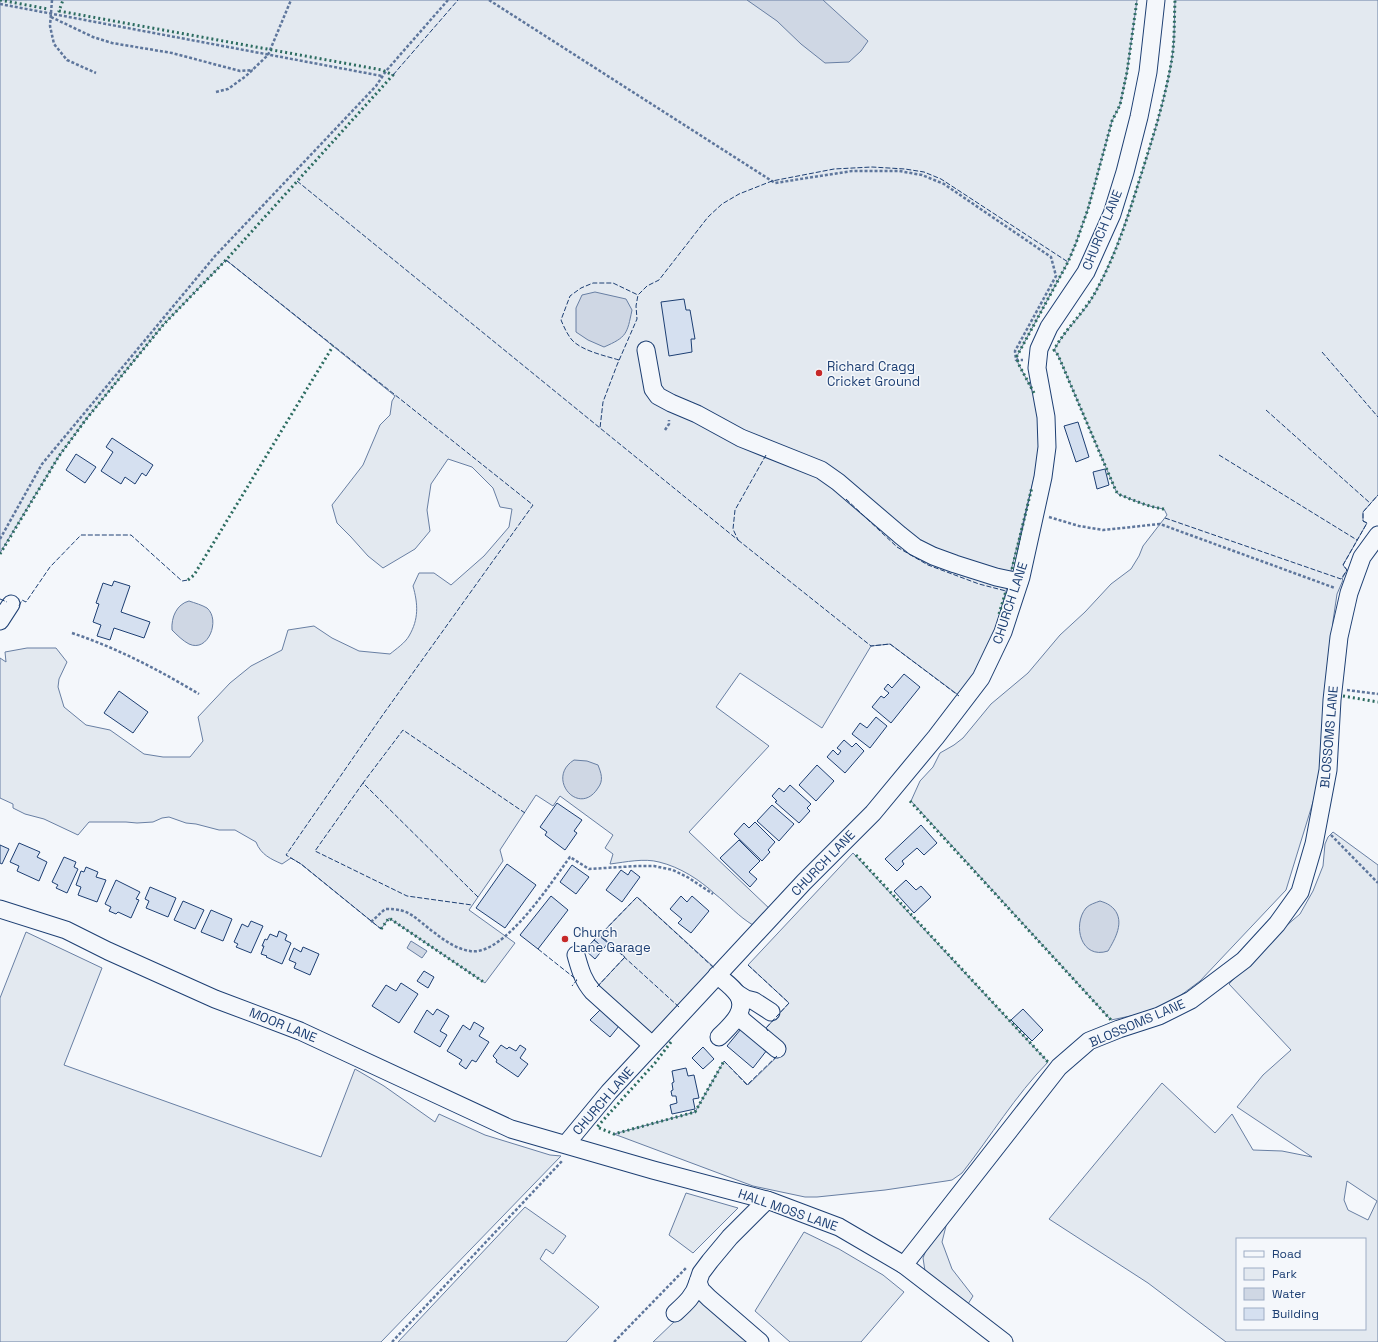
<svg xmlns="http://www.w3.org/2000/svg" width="1378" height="1342" viewBox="0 0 1378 1342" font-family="'Space Grotesk',sans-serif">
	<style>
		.green { fill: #e3e9f0; stroke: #687fa3; fill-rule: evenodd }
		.water { fill: #cfd7e4; stroke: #687fa3 }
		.building { fill: #d5e0f0; stroke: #1d3f73 }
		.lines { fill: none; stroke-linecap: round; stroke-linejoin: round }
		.minor-casing { stroke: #1d3f73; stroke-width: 19 }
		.path { stroke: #5e769c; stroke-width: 2.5; stroke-dasharray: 3 2; stroke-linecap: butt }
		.minor { stroke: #f4f7fb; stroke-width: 17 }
		.hedge { stroke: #2c6c60; stroke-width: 3; stroke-dasharray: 2 3; stroke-linecap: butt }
		.fence { stroke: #1d3f73; stroke-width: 1; stroke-dasharray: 5 2; stroke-linecap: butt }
		.poi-dot { fill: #c62828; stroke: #f4f7fb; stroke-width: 1.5 }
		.labels { text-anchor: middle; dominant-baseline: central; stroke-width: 3; stroke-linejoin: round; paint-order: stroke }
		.street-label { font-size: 13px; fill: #1d3f73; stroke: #f4f7fb }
		.poi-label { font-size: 13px; fill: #1d3f73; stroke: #f4f7fb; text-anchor: start }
	</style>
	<rect width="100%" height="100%" fill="#f4f7fb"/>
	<g class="green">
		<path d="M0 0H1137L1127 72 1120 105 1112 121 1088 209 1076 243 1068 262 1017 356 1018 363 1036 397 1042 446 1006 591 995 631 981 665 961 697 890 644 871 646 822 728 740 673 716 707 769 746 689 832 772 911 753 925C739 917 728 904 715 894 700 880 680 867 659 862 644 858 626 862 610 864L613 854 605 848 613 835 560 796 553 806 536 795 500 850 503 861 469 910 515 943 485 983 389 918 381 929 301 864 291 858 282 864C271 859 261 855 256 842L235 830H219L196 824 186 823 169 817 162 818 153 822 137 823 126 822H89L78 835 44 819 25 814 13 808V804L0 798V658L6 662 5 652 27 648H56L67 662 59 679 58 687 64 707 86 725 110 730 144 754 163 757H190L203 741 198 717 230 683 251 666 282 650 288 630 314 626 332 638 359 651 390 654C396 649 405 643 409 636 419 619 418 604 413 586L419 573H434L451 585 484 556 509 527 512 509 500 507 493 488 472 467 448 459 431 484 427 510 430 531 415 549 383 568 368 556 351 537 337 523 332 505 363 465 380 425 390 415 392 401 395 396 226 260 164 324 87 418 59 456 0 553Z"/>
		<path d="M1175 0H1378V495L1363 512V521L1367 523 1343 565 1347 570 1342 579 1343 580 1337 594 1333 621 1321 776 1286 890 1200 981 1169 1004 1135 1015 1111 1020 911 801 920 781 933 767 940 753 954 745 963 738 991 704 1028 673 1060 635 1085 612 1111 584 1131 569 1139 556 1143 546 1167 515 1164 509C1148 507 1133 500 1118 494L1116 491 1058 355 1054 350C1065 329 1085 313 1096 291 1116 254 1128 215 1141 175 1153 138 1164 102 1171 64 1175 43 1174 21 1175 0Z"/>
		<path d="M1333 832 1378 865V1342H1226L1148 1283 1049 1219 1162 1083 1215 1133 1232 1114 1253 1150 1282 1151 1312 1157 1237 1107 1263 1075 1291 1050 1229 984 1272 938 1300 914 1313 891 1323 866 1325 844 1328 837ZM1347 1181 1377 1201 1368 1220 1348 1210 1344 1200ZM1237 1239H1365V1329H1237Z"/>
		<path d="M853 853 1048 1062C1015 1096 991 1136 962 1173L952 1180 946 1181 885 1190 817 1197H805L753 1186 614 1134 695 1112 724 1061 748 1085 785 1049 766 1028 789 1003 748 965Z"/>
		<path d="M637 897 717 970 652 1039 595 989 625 957 600 935Z"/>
		<path d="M26 932 102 968 64 1065 321 1157 355 1069 384 1086 435 1122 439 1114 485 1135 550 1155 561 1156 381 1342H0V998Z"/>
		<path d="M686 1193 738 1208 693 1253 669 1235Z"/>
		<path d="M525 1207 566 1236 553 1254 546 1249 540 1259 599 1307 566 1342H398Z"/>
		<path d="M947 1222 942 1242 952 1269 973 1296 968 1304 925 1271 923 1258 928 1245Z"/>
		<path d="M804 1232 839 1249 883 1275 904 1292 861 1342H790L755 1311Z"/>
		<path d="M699 1298 754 1342H653Z"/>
	</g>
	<g class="water">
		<path d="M747 0H823L868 41 861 51 849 62 825 63 801 44 777 21Z"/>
		<path d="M595 292 626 299 632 310C627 334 627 337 604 347L588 340 576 332V308L582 295Z"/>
		<path d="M189 601C195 603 202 605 207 608 221 620 208 653 189 644 183 641 177 635 172 630 171 617 177 604 189 601Z"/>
		<path d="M574 760 587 761 598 765C601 773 604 780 598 788 579 818 545 778 574 760Z"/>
		<path d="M1100 901C1106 903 1109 904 1114 909 1125 922 1115 939 1108 951 1081 960 1072 925 1086 908 1090 904 1095 903 1100 901Z"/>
		<path d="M411 941 427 951 422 958 407 948Z"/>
	</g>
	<g class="building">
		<path d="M684 299 686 310H690L695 339H691L692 352 669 356 661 302Z"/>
		<path d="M1078 422 1089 457 1076 462 1064 426Z"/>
		<path d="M112 438 153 465 146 476 142 473 135 484 125 477 121 484 101 471 113 452 106 447Z"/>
		<path d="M76 454 96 467 85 483 66 470Z"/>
		<path d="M1105 469 1109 485 1097 489 1093 472Z"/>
		<path d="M114 581 130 586 121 612 150 622 144 638 114 628 110 640 97 636 101 625 93 622 99 604 96 603 103 583 112 586Z"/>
		<path d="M904 674 920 687 891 723 872 707 881 696 884 698 889 693 884 689 888 684 892 688Z"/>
		<path d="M119 691 148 712 133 733 104 713Z"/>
		<path d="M876 717 887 726 870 748 852 734 860 723 867 728Z"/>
		<path d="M844 740 852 747 856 743 864 751 845 773 827 757 833 750 838 755 841 751 837 748Z"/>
		<path d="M817 765 834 781 816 801 799 785Z"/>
		<path d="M790 785 811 804 807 808 810 811 799 823 775 802 777 801 772 796 779 788 784 792Z"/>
		<path d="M557 803 582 820 574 831 577 833 565 850 545 835 547 832 540 827Z"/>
		<path d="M772 805 794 824 779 841 757 821Z"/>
		<path d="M755 822 775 842 768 850 770 852 762 861 734 834 744 823 749 828Z"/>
		<path d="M921 825 937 843 924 855 917 848 902 861 904 864 897 871 885 859Z"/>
		<path d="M739 840 760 861 749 872 757 879 750 887 720 858Z"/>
		<path d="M19 843 40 852 37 857 47 862 39 881 17 871 19 866 10 862Z"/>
		<path d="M0 845 9 849 2 864 0 863Z"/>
		<path d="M64 857 76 862 74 867 78 869 67 893 56 888 58 885 52 882Z"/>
		<path d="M507 864 536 885 505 928 476 908Z"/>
		<path d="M572 865 589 877 576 894 560 882Z"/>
		<path d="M86 867 98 872 96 877 106 880 97 902 78 895 81 887 76 885 81 871 84 872Z"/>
		<path d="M621 870 628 875 631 870 640 877 622 902 606 890Z"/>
		<path d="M116 880 140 892 136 899 139 900 131 918 118 912 116 914 109 911 111 907 105 904Z"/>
		<path d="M906 880 916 890 921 886 931 897 914 913 894 891Z"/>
		<path d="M150 887 176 898 168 917 146 908 149 901 145 899Z"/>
		<path d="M551 896 568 910 538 949 520 935Z"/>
		<path d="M681 896 687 902 692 896 709 911 691 933 678 923 682 919 670 909Z"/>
		<path d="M183 901 204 910 195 929 174 920Z"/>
		<path d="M211 910 232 919 223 941 201 932Z"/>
		<path d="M251 921 263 926 251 953 236 947 238 944 234 942 242 924 248 927Z"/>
		<path d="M279 931 287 935 285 940 291 943 282 964 266 957 267 956 261 954 264 946H262L265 939 267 940 270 934 277 937Z"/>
		<path d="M598 935 608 943 604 948 594 940Z"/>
		<path d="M594 940 604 948 595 959 585 950Z"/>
		<path d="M303 947 319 954 310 975 294 968 296 963 289 960 294 948 301 952Z"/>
		<path d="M424 971 434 977 428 988 417 981Z"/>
		<path d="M401 983 418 994 399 1023 372 1006 386 985 396 991Z"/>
		<path d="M437 1009 449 1016 440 1031 447 1035 440 1047 414 1032 427 1010 433 1015Z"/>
		<path d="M601 1009 619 1026 610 1037 590 1020Z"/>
		<path d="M1023 1009 1043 1030 1032 1041 1011 1020Z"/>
		<path d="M474 1022 484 1028 479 1036 489 1042 476 1062 472 1060 466 1069 459 1064 462 1060 447 1051 463 1025 470 1030Z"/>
		<path d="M741 1029 767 1050 753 1068 727 1046Z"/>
		<path d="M501 1045 507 1049 509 1047 516 1051 520 1045 526 1049 520 1058 528 1064 518 1077 496 1062 497 1060 493 1056Z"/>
		<path d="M703 1047 714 1059 703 1069 692 1058Z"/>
		<path d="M686 1068 688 1076 694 1075 699 1098 693 1099 695 1109 672 1114 670 1105 677 1103 676 1096H672L671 1091 673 1090 672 1083 674 1082 672 1071Z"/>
	</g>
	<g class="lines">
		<g class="minor-casing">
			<g id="minor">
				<path d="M646 350 653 389 658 396 671 403 697 414 741 438 821 470 838 482 900 535 915 547 933 556 955 564 996 577 1019 582"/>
				<path d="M0 621 11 604"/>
				<path d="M0 909 66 930 108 951 215 999 300 1031 511 1129 653 1170 770 1201 839 1227 904 1265 1004 1342"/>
				<path d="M576 955C580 969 583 981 593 992L652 1045"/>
				<path d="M717 975C724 981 733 987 738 995 748 1011 730 1026 719 1037"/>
				<path d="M738 994 746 999 754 1001 771 1012"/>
				<path d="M739 1014 742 1020 777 1049"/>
				<path d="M566 1144 609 1092 804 882 873 813 936 737 981 678 1003 632 1021 577 1043 477 1047 447 1046 417 1037 368 1039 349 1049 327 1086 272 1112 214 1125 172 1139 117 1148 72 1156 0"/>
				<path d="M904 1265 1059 1067 1089 1041 1119 1029 1159 1016 1191 1000 1244 960 1277 924 1300 892 1314 844 1328 770 1332 700 1339 637 1349 593 1362 557 1378 535"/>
				<path d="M675 1313C686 1303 694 1296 698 1282"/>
				<path d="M760 1342 709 1298 701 1290 698 1282 701 1273 710 1261 730 1237 767 1200"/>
			</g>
		</g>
		<g class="path">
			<path d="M52 0 50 26 54 44 67 60 96 73"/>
			<path d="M489 0 775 183 852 171H899L922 175 944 184 1051 257 1056 276 1015 351 1016 360H1023"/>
			<path d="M0 4 382 76"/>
			<path d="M51 17 93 37 112 43 172 53 240 71 253 70"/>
			<path d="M216 92 228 89 246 76 268 55 291 0"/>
			<path d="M665 430 669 424V420"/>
			<path d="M1049 517 1079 526 1103 530 1160 524 1335 588"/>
			<path d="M0 539 42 464 215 256 376 86 386 71 448 0"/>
			<path d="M72 633C117 648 159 670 199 694"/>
			<path d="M1347 690 1378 694"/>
			<path d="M1331 835 1378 883"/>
			<path d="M371 922 385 909C411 908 415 919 435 933 445 941 457 949 470 951 504 957 552 881 570 857L589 869 637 866H654L673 870 689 878 713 894"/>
			<path d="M392 1342 563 1160"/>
			<path d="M614 1342 686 1268"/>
		</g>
		<use href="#minor" class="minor"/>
		<g class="hedge">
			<path d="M0 0 48 9"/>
			<path d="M1034 393 1018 363 1017 356 1068 262 1076 243 1088 209 1112 121 1120 105 1127 72 1137 0"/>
			<path d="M1164 509C1148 507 1133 500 1118 494L1116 491 1058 355 1054 350C1065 329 1084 313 1096 291 1116 255 1128 217 1140 178 1152 140 1164 103 1171 64 1175 43 1174 21 1175 0"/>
			<path d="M0 554 59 456 87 418 164 324 226 260 393 75 382 70 59 11 63 0"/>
			<path d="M1012 569 1032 487"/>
			<path d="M188 580 194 575 333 346"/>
			<path d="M999 614 1006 591"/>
			<path d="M1343 696 1378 702"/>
			<path d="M910 801 1111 1020"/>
			<path d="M856 855 1048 1062"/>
			<path d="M381 929 389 918 485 983"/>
			<path d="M671 1042 655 1063 597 1127 614 1134 695 1112 724 1061"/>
		</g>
		<g class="fence">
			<path d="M393 75 458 0"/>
			<path d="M297 181 600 428"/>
			<path d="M226 260 533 505 382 716 286 855 301 864 381 929"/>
			<path d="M1322 352 1378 417"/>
			<path d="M619 360C606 356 582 351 572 340 567 334 564 327 561 320L570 296 581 288 593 283H613L638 295"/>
			<path d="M1266 410 1370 503"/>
			<path d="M766 455 735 510 733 529 738 540 600 428 603 402 617 365 637 319 636 306 638 295 647 286 659 280 708 217 722 204 739 194 772 181 834 169 872 167 905 169 924 172 941 179 1068 262"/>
			<path d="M1219 455 1357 540"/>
			<path d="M846 499 897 547 928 565 979 584 1006 591"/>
			<path d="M1165 518 1341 579 1347 570 1343 565 1367 523 1363 521V512L1378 495"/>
			<path d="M738 540 871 646 890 644 959 696"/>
			<path d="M0 599 7 602"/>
			<path d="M19 606 22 600 26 602 50 567 81 535H131L182 581 188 580"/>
			<path d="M363 783 315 851 407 896 472 905"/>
			<path d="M478 897 363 783 403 730 525 813"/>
			<path d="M538 949 577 980 572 986"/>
			<path d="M748 965 789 1003 766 1028 768 1031"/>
			<path d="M597 987 625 957"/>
			<path d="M679 1007 600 935 637 897 715 969"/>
			<path d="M724 1061 747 1085 778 1055"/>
		</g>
	</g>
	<g class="poi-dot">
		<circle cx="819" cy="373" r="4"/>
		<circle cx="565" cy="939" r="4"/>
	</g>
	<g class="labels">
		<g class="street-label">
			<text transform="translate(1102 230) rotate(-68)">CHURCH LANE</text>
			<text transform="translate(1010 603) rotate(-72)">CHURCH LANE</text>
			<text transform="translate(1329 737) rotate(-85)">BLOSSOMS LANE</text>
			<text transform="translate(823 863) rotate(-46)">CHURCH LANE</text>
			<text transform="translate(1137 1023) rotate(-23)">BLOSSOMS LANE</text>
			<text transform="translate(283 1025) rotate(22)">MOOR LANE</text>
			<text transform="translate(603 1101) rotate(-49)">CHURCH LANE</text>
			<text transform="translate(788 1210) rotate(19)">HALL MOSS LANE</text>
		</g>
		<g class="poi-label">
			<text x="827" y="366">Richard Cragg<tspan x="827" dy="15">Cricket Ground</tspan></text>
			<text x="573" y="932">Church<tspan x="573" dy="15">Lane Garage</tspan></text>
		</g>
	</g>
	<rect x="1236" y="1238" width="130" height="92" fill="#f4f7fb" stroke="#9eadc5"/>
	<rect x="1244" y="1251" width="20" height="6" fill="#f4f7fb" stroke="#9eadc5"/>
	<text x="1272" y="1258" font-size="12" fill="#1d3f73">Road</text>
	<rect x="1244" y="1268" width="20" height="12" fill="#e3e9f0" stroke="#9eadc5"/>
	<text x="1272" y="1278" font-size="12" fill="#1d3f73">Park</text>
	<rect x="1244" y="1288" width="20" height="12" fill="#cfd7e4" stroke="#9eadc5"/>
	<text x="1272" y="1298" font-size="12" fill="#1d3f73">Water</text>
	<rect x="1244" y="1308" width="20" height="12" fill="#d5e0f0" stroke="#9eadc5"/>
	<text x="1272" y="1318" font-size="12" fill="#1d3f73">Building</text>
</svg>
